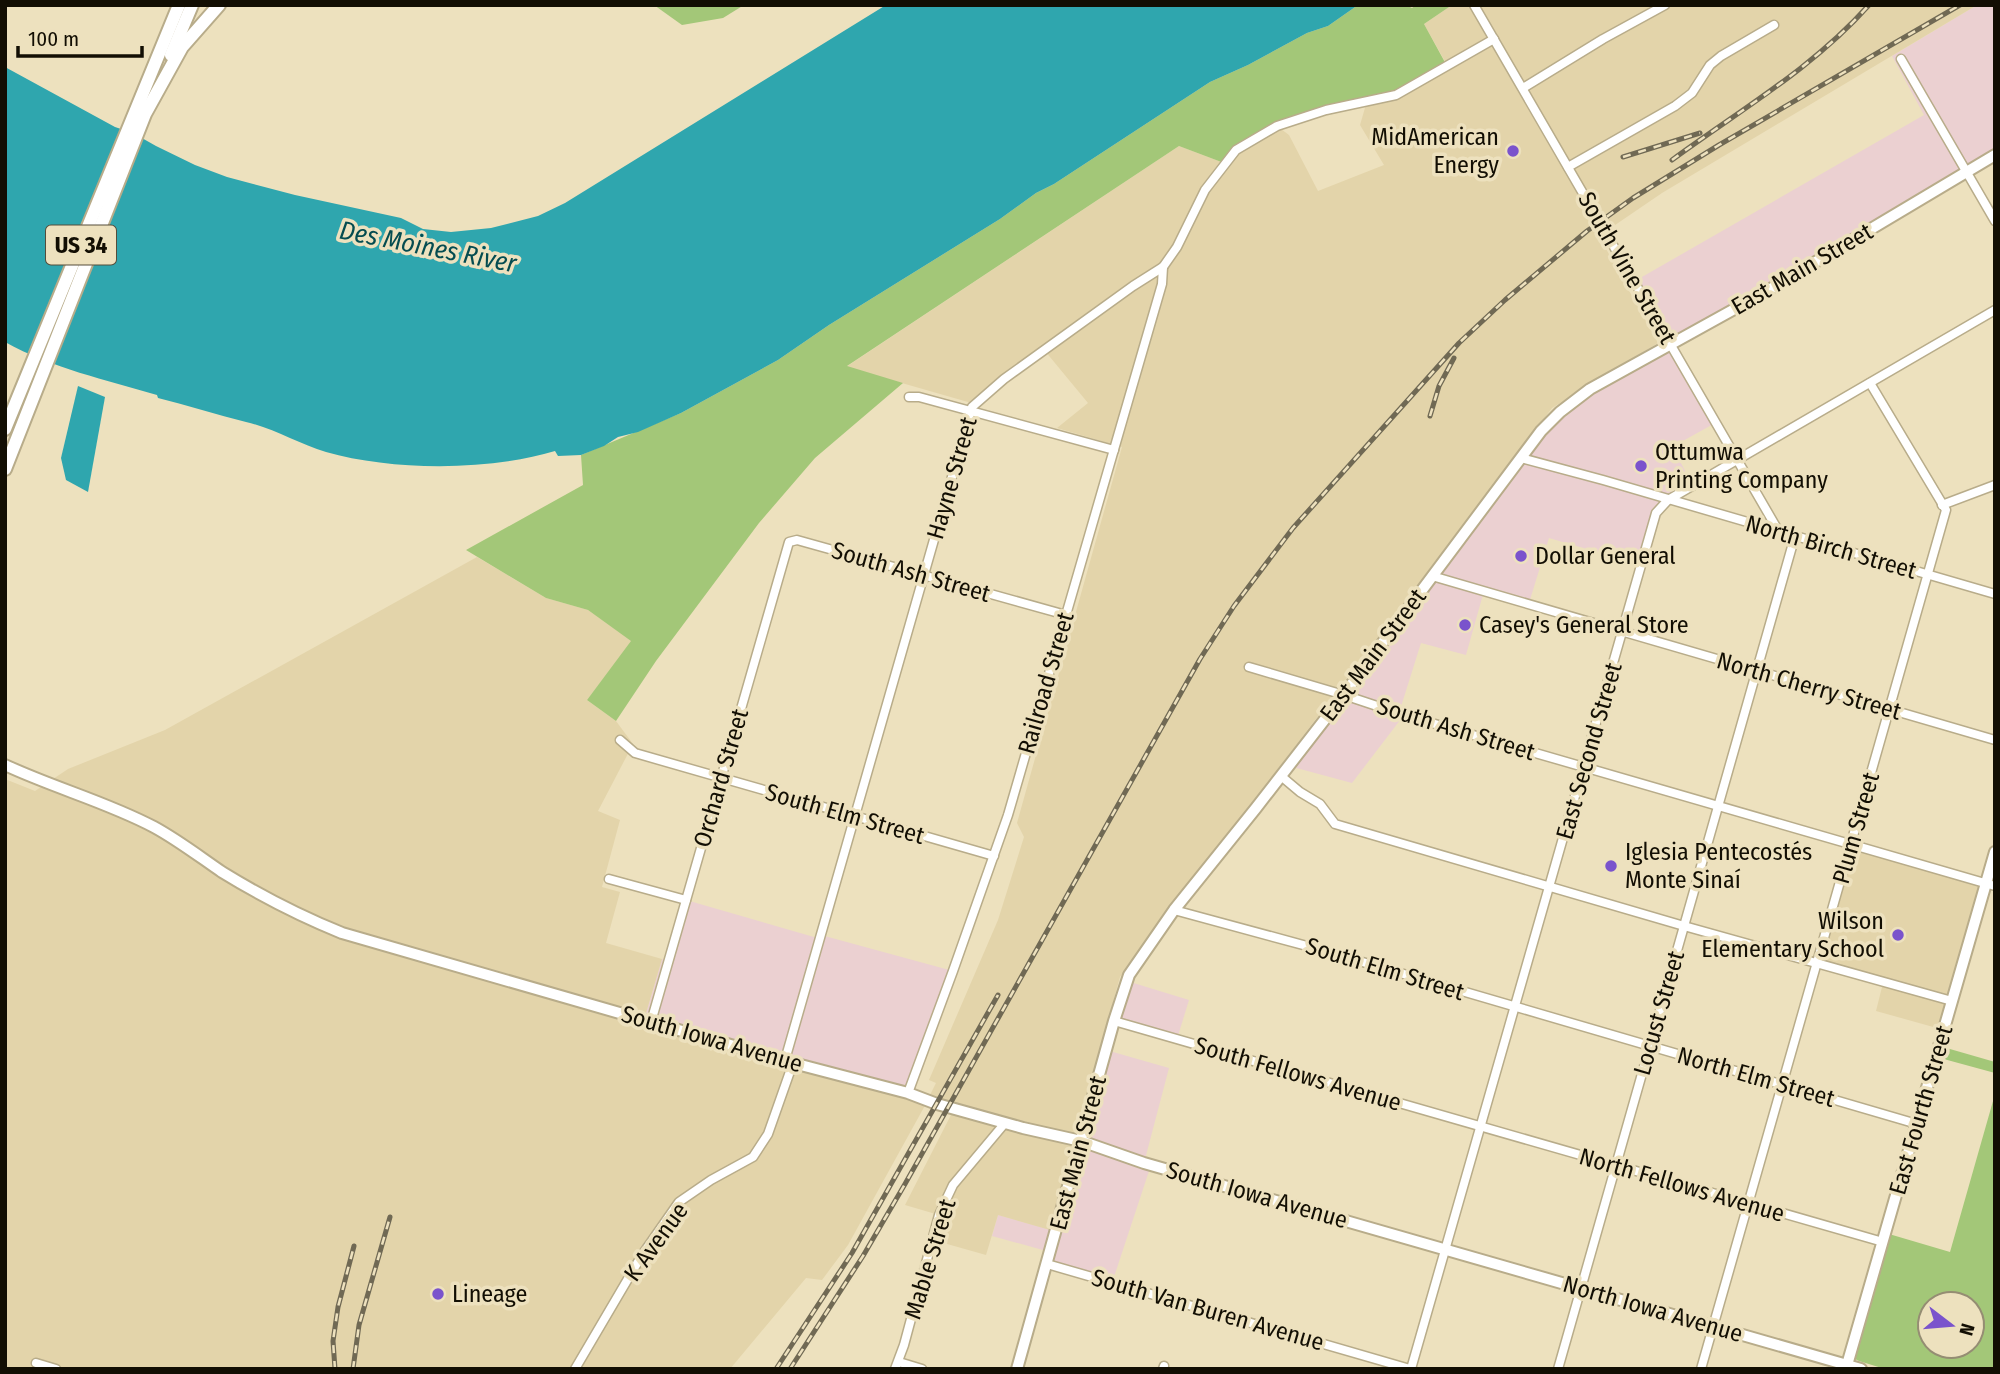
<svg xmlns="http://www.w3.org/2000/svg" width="2000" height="1374" viewBox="0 0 2000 1374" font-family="'Fira Sans Condensed',sans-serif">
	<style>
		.commercial { fill: #ebd0d1 }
		.built { fill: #e3d4aa }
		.green { fill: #a3c778; fill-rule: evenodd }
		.water { fill: #2fa6ae }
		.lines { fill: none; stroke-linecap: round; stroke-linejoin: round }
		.minor-casing { stroke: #b8ac8a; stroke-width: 11 }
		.major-casing { stroke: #b8ac8a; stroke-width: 14 }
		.highway-casing { stroke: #b8ac8a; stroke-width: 16 }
		.minor { stroke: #fff; stroke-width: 8 }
		.major { stroke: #fff; stroke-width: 10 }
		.highway { stroke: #fff; stroke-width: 12 }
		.rail-casing { stroke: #706954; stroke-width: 5 }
		.rail { stroke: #ede1be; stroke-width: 2.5; stroke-dasharray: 8; stroke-linecap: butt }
		.poi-dot { fill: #7a53cc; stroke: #ede1be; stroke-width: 2.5 }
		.labels { text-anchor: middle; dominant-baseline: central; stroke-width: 7; stroke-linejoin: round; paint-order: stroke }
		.shield { fill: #ede1be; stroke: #544d3b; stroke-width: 2 }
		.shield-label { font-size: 23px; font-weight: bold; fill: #120e03 }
		.poi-label { font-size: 24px; fill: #120e03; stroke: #ede1be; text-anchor: start }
		.street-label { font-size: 24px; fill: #120e03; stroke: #ede1be }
		.water-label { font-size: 26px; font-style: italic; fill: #054c50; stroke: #ede1be }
	</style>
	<rect width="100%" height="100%" fill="#ede1be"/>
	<g class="commercial">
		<path d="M1977 5H1995V155L1672 345 1717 422 1672 447 1693 485 1656 513 1641 565 1549 538 1529 603 1484 591 1466 655 1421 643 1399 713 1404 715 1352 783 1289 766 1560 412 1671 345 1635 281 1924 115 1892 56Z"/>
		<path d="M686 900 814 937 821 935 953 971 908 1093 644 1020 662 959 668 961Z"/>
		<path d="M1127 981 1189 1000 1177 1039 1114 1021Z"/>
		<path d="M1106 1050 1169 1068 1144 1163 1151 1165 1112 1283 1047 1264 1050 1252 992 1236 998 1215 1055 1231Z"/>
	</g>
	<g class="built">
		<path d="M1452 5H1977L1662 193 1599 236 1658 343 1552 408 1120 977 1050 1230 998 1215 986 1255 933 1240 939 1215 905 1205 954 1109 928 1100 848 1245 822 1280 806 1278 730 1369H5V779L35 791 68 769 165 730 477 557 546 598 588 610 632 641 587 700 616 721 633 744 598 811 620 820 602 887 620 892 606 943 662 959 644 1020 928 1099 936 1083 929 1080 998 920 1024 837 1017 823 1122 447 1057 428 1088 403 1045 351 975 404 846 367 1179 146 1224 163 1236 150 1277 126 1289 135 1318 191 1384 165 1360 125 1367 101 1447 65 1424 24Z"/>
		<path d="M1851 844 1986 884 1944 1030 1876 1011 1883 983 1817 964Z"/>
	</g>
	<g class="green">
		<path d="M654 5H744L723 18 682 25Z"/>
		<path d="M1358 5H1406L1412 8 1416 5H1452L1424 24 1447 66 1396 95 1277 126 1236 150 1224 163 1179 146 847 366 903 383 815 458 759 523 656 661 616 721 587 700 631 641 588 610 546 598 466 550 583 485 581 455 681 413 778 360 829 325 1000 219 1036 193 1054 184 1210 82 1248 65 1307 33 1328 26Z"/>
		<path d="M1943 1047 1995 1062V1073L1940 1058Z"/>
		<path d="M1995 1094V1369H1885L1859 1361 1855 1359 1854 1354 1889 1234 1950 1252ZM1930 1304H1972V1346H1930Z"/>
	</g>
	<g class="water">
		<path d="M886 5H1358L1328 26 1307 33 1248 65 1210 82 1054 184 1036 193 1000 219 829 325 778 360 681 413 638 432 618 437 604 446 581 455 558 456 555 451C490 471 392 471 326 452 299 444 273 428 246 422 217 415 187 405 158 398L157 395C106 380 52 368 5 342V67L115 127 133 133 156 146 195 165 227 177 295 195 401 218 423 229 451 232 491 228 538 216 565 203Z"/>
		<path d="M78 386 105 397 88 492 66 480 61 458Z"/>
	</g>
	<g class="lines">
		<g class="minor-casing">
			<g id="minor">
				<path d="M1474 5 1779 532"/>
				<path d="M1901 59 1995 221"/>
				<path d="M1523 88 1603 39 1665 5"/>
				<path d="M1568 167 1675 106 1692 93 1710 65 1721 56 1774 25"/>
				<path d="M909 397H919L1114 450"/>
				<path d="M1521 458 1603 480 1995 594"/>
				<path d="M1942 505 1995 485"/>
				<path d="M1432 576 1995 740"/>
				<path d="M1249 667 1344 695 1404 715 1995 886"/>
				<path d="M620 740 635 753 994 856"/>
				<path d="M1281 776 1300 792 1320 804 1335 824 1684 926 1952 1001"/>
				<path d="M609 879 686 900"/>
				<path d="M1174 910 1318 949 1917 1124"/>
				<path d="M1114 1021 1883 1242"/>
				<path d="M651 1022 789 542 797 540 1066 615"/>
				<path d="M785 1060 972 407 1004 379 1133 286 1163 267 1177 247 1205 190 1236 150 1277 126 1326 110 1396 95 1494 39"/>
				<path d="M908 1093 953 971 1008 815 1162 284 1163 267"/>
				<path d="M1047 1264 1410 1369"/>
				<path d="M899 1362 922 1369"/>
				<path d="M36 1363 56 1369"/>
				<path d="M575 1369 642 1255 679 1202 711 1180 753 1157 768 1134 793 1063"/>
				<path d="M895 1369 904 1345 939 1215 953 1185 1005 1123"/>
				<path d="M1163 1369 1164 1366"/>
				<path d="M1411 1369 1656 513 1668 500 1995 310"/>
				<path d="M1558 1369 1795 536"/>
				<path d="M1701 1369 1946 510 1870 383"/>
			</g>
		</g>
		<g class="major-casing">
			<g id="major">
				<path d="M5 765C54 788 107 802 154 827 178 840 200 857 222 872 261 896 300 916 342 933L793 1063 908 1093 937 1104 1023 1128 1081 1141 1144 1163 1861 1369"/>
				<path d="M1847 1365 1995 852"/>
				<path d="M1017 1369 1114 1021 1129 975 1174 910 1256 808 1336 705 1541 431 1560 412 1590 389 1767 291 1995 155"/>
			</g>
		</g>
		<g class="highway-casing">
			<g id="highway">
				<path d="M171 55 192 5"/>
				<path d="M5 429 179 5"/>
				<path d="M5 469 145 114 182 47 219 5"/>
			</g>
		</g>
		<use href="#minor" class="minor"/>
		<use href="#major" class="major"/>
		<use href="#highway" class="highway"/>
		<g class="rail-casing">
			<g id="rail">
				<path d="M1623 157 1700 133"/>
				<path d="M1672 160C1740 110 1812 69 1869 5"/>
				<path d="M1430 416 1439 386 1454 358"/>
				<path d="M335 1369 333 1341 338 1307 354 1246"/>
				<path d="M353 1369 359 1325 390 1217"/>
				<path d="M776 1369 852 1253 998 995"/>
				<path d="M790 1369 863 1256 905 1184 1200 659 1234 606 1293 528 1459 343 1505 300 1587 231 1633 198 1719 145 1960 5"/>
			</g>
		</g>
		<use href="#rail" class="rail"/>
	</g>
	<g class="poi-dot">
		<circle cx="1513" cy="151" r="7"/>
		<circle cx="1641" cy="466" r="7"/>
		<circle cx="1521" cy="556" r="7"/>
		<circle cx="1465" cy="625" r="7"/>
		<circle cx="1611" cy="866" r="7"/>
		<circle cx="1898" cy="935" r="7"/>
		<circle cx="438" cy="1294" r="7"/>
	</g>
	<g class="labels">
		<rect class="shield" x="46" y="225.5" width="70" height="39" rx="5"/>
		<g class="shield-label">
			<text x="81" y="245">US 34</text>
		</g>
		<g class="poi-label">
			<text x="1499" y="137" text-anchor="end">MidAmerican<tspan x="1499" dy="28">Energy</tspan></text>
			<text x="1655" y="452">Ottumwa<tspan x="1655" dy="28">Printing Company</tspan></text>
			<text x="1535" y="556">Dollar General</text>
			<text x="1479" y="625">Casey's General Store</text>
			<text x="1625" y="852">Iglesia Pentecostés<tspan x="1625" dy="28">Monte Sinaí</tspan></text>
			<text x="1884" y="921" text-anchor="end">Wilson<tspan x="1884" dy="28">Elementary School</tspan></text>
			<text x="452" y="1294">Lineage</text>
		</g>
		<g class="street-label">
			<text transform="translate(1627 268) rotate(60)">South Vine Street</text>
			<text transform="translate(1802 269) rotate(-30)">East Main Street</text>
			<text transform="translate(952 478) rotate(-74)">Hayne Street</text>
			<text transform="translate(1831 547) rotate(16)">North Birch Street</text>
			<text transform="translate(911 572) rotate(16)">South Ash Street</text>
			<text transform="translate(1373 655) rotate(-53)">East Main Street</text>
			<text transform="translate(1046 683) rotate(-74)">Railroad Street</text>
			<text transform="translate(1809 686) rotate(16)">North Cherry Street</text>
			<text transform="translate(1456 729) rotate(17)">South Ash Street</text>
			<text transform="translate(1589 751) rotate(-74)">East Second Street</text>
			<text transform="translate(721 778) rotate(-74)">Orchard Street</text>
			<text transform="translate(845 814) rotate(16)">South Elm Street</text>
			<text transform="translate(1856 828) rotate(-74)">Plum Street</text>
			<text transform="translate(1385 969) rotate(17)">South Elm Street</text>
			<text transform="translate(1659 1013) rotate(-74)">Locust Street</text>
			<text transform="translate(712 1039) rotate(16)">South Iowa Avenue</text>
			<text transform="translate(1298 1074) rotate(16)">South Fellows Avenue</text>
			<text transform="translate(1756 1077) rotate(16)">North Elm Street</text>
			<text transform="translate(1921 1110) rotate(-74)">East Fourth Street</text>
			<text transform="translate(1078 1153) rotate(-75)">East Main Street</text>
			<text transform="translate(1682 1185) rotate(16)">North Fellows Avenue</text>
			<text transform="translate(1257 1195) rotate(16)">South Iowa Avenue</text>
			<text transform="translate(656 1242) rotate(-54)">K Avenue</text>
			<text transform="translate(930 1259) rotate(-73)">Mable Street</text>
			<text transform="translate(1653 1309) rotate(16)">North Iowa Avenue</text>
			<text transform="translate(1208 1310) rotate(16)">South Van Buren Avenue</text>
		</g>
		<g class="water-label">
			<text transform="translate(428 247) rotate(11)">Des Moines River</text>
		</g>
	</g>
	<rect width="2000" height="1374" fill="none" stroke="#120e03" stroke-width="14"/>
	<g transform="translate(1951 1325) rotate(106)"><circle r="33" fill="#ede1be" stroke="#958d73" stroke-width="2"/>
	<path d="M0-5L12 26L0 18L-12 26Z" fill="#7a53cc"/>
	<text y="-10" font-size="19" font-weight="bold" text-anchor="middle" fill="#120e03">N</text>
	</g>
	<path d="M18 46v10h124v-10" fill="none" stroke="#120e03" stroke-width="3.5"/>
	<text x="28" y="46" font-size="21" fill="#120e03" stroke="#ede1be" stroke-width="5" paint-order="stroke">100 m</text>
</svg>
